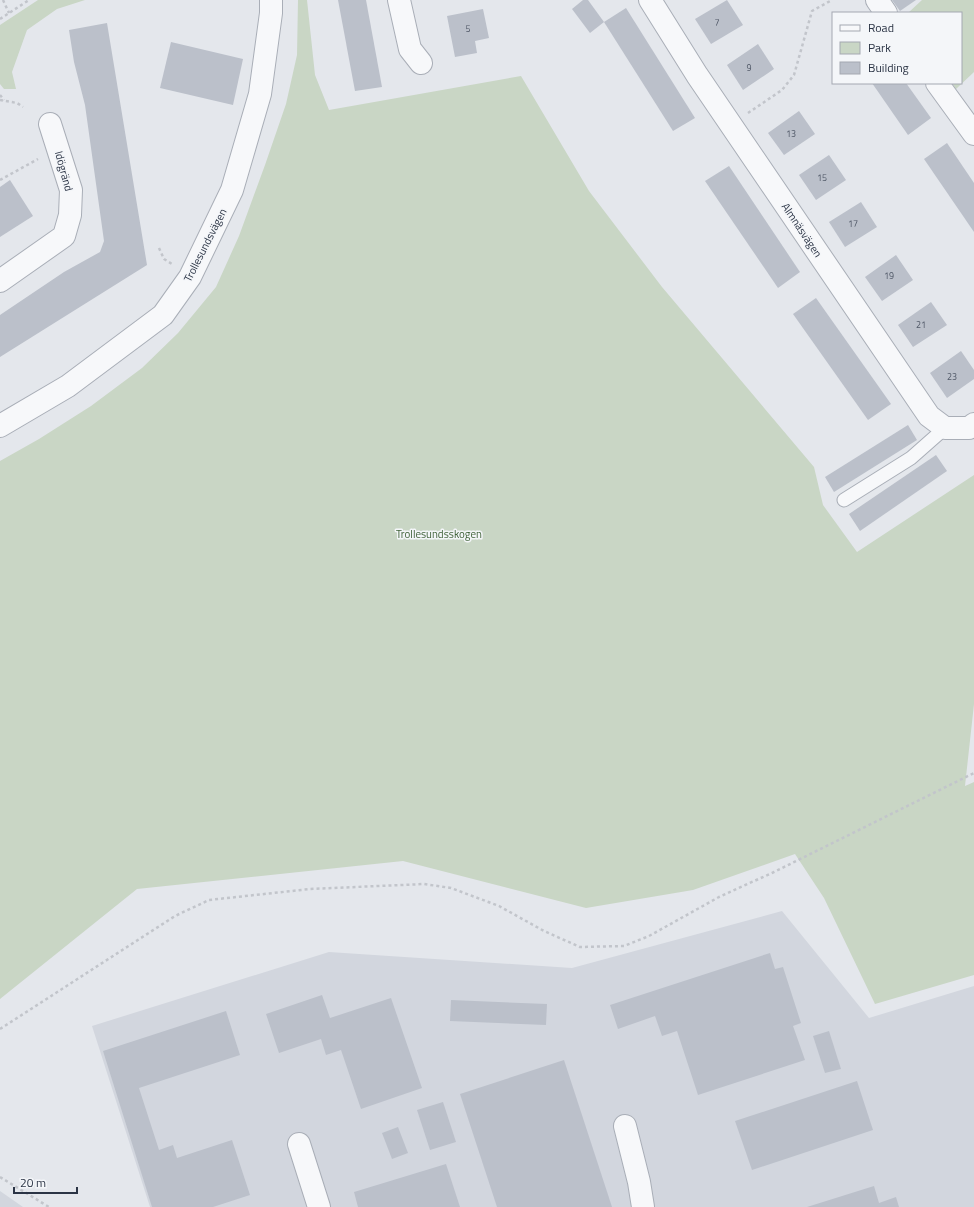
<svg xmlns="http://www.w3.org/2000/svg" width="974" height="1207" viewBox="0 0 974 1207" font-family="'Titillium Web',sans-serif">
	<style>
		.built { fill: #d2d6de }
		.green { fill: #c9d6c5 }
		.building { fill: #bbc0ca }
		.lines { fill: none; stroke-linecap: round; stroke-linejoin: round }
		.lane-casing { stroke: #a9aeb7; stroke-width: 15 }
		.street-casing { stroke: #a9aeb7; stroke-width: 24 }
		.path { stroke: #c2c5cb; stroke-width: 2.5; stroke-dasharray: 3 3; stroke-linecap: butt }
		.lane { stroke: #f7f8fa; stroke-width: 13 }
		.street { stroke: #f7f8fa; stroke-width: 22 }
		.labels { text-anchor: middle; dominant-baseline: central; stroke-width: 3; stroke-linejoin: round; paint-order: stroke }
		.number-label { font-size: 9px; fill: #4f5766 }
		.street-label { font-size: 11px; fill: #2b3445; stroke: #f4f6f9 }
		.park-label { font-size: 11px; fill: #3f6138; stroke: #f4f6f9 }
	</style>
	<rect width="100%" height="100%" fill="#e4e7ec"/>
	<g class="built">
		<path d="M782 911 869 1018 974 986V1207H150L92 1026 329 952 572 968Z"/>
		<path d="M0 1191 23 1207H0Z"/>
	</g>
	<g class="green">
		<path d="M38 0H85L57 9 27 30 12 72 16 89H4L0 84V25Z"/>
		<path d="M298 0H307L315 75 329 110 521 76 589 191 662 287 814 467 823 505 857 552 974 475V704L965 786 974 782V975L875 1004 824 898 795 854 693 890 586 908 403 861 137 889 0 999V461L39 439 91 406 142 368 178 333 216 287 239 236 265 165 286 104 297 55Z"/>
		<path d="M922 0H974V72L956 89 952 83H961V13H908Z"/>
	</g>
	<g class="building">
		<path d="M338 0H366L382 87 355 91Z"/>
		<path d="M583 0H588L604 22 590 33 572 9Z"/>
		<path d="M727 0 743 25 711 44 695 19Z"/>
		<path d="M892 0H916L900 11Z"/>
		<path d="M626 8 695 118 673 131 604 22Z"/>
		<path d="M483 9 489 38 475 41 477 53 455 57 447 16Z"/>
		<path d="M107 23 147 265 0 357V315L64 272 100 252 104 241 85 105 74 62 69 30Z"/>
		<path d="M171 42 243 59 233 105 160 88Z"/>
		<path d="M758 44 774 69 743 90 727 65Z"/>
		<path d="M872 83H906L931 118 908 135Z"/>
		<path d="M799 111 815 134 784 155 768 133Z"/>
		<path d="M947 143 974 183V232L924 159Z"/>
		<path d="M829 155 846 180 816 200 799 175Z"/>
		<path d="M729 166 800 272 778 288 705 181Z"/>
		<path d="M10 180 33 216 0 237V187Z"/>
		<path d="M861 202 877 227 845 247 829 222Z"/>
		<path d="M896 255 913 280 882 301 865 277Z"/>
		<path d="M816 298 891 404 868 420 793 314Z"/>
		<path d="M931 302 947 325 913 347 898 325Z"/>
		<path d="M961 351 974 370V379L947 398 930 373Z"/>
		<path d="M908 425 917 440 834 492 825 477Z"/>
		<path d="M936 455 947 471 860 531 849 514Z"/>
		<path d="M770 953 775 969 783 967 801 1023 793 1026 805 1060 698 1095 677 1031 662 1036 655 1016 618 1029 610 1005Z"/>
		<path d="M322 995 330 1018 391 998 422 1088 361 1109 341 1050 326 1055 321 1039 279 1053 266 1014Z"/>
		<path d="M451 1000 547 1004 546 1025 450 1021Z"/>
		<path d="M226 1011 240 1055 139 1088 159 1150 173 1145 177 1158 232 1140 250 1195 213 1207H152L103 1051Z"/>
		<path d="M829 1031 841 1069 825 1073 813 1036Z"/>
		<path d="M564 1060 612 1207H497L460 1094Z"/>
		<path d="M857 1081 873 1130 752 1170 735 1121Z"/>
		<path d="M443 1102 456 1142 430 1150 417 1110Z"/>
		<path d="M398 1127 408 1153 392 1159 382 1133Z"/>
		<path d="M446 1164 460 1207H358L354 1192Z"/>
		<path d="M874 1186 879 1203 896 1197 899 1207H807Z"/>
	</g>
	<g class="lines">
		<g class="lane-casing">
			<path id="lane" d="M844 500 911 458 945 428"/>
		</g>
		<g class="street-casing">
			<g id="street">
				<path d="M399 0 410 49 421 63"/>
				<path d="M650 0 697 75 929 416 945 428H969L974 424"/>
				<path d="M877 0 886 13"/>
				<path d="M937 83 974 134"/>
				<path d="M0 281 64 236 70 215 71 190 50 124"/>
				<path d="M0 426 68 386 163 315 190 277 232 190 260 94 271 13V0"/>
				<path d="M625 1126 639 1182 643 1207"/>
				<path d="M299 1144 319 1207"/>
			</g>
		</g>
		<g class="path">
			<path d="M3 0 9 13"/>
			<path d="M0 19 29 0"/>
			<path d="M0 95 4 100"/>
			<path d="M0 100 17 103 23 107"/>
			<path d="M748 113 782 90 794 75 812 11 832 0"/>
			<path d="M0 180 38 159"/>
			<path d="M159 248 164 259 172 264"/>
			<path d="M0 1029 175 916 209 900 310 889 424 884 451 888 499 906 544 931 580 947 624 946 649 936 719 897 774 872 974 773"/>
			<path d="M0 1177 49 1207"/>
		</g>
		<use href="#lane" class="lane"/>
		<use href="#street" class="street"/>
	</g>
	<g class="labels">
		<g class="number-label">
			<text x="717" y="22">7</text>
			<text x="468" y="28">5</text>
			<text x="749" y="67">9</text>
			<text x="791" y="133">13</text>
			<text x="822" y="177">15</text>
			<text x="853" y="223">17</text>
			<text x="889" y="275">19</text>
			<text x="921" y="324">21</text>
			<text x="952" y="376">23</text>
		</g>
		<g class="street-label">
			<text transform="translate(64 171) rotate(75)">Idögränd</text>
			<text transform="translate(802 230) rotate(56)">Almnäsvägen</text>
			<text transform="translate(205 245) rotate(-63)">Trollesundsvägen</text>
		</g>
		<g class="park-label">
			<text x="439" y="534">Trollesundsskogen</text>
		</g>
	</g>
	<rect x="832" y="12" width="130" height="72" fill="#f4f6f9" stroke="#a4a8b1"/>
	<rect x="840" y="25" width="20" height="6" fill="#f7f8fa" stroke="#a4a8b1"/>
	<text x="868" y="32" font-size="12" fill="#2b3445">Road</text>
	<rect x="840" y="42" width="20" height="12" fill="#c9d6c5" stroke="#a4a8b1"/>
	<text x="868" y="52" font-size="12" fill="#2b3445">Park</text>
	<rect x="840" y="62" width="20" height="12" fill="#bbc0ca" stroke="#a4a8b1"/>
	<text x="868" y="72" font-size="12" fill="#2b3445">Building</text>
	<path d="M14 1187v6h63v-6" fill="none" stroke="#2b3445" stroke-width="2"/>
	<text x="20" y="1187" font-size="12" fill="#2b3445" stroke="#f4f6f9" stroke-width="3" paint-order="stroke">20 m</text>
</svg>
